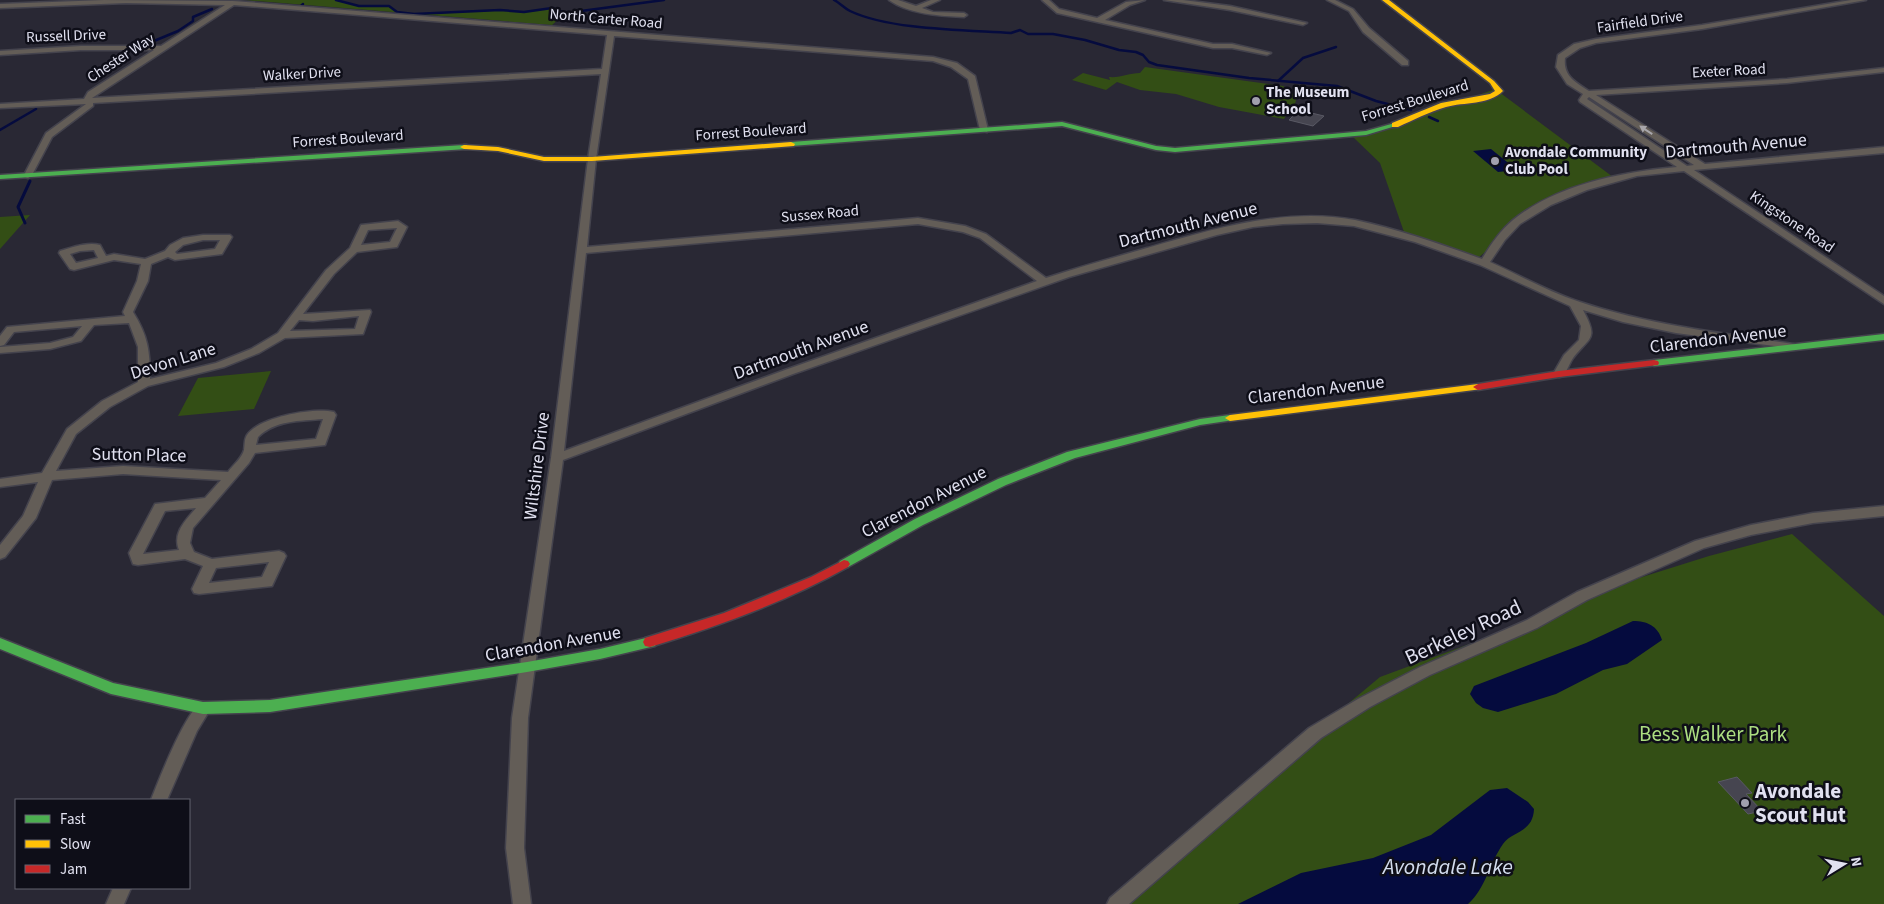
<svg xmlns="http://www.w3.org/2000/svg" width="1884" height="904" viewBox="0 0 1884 904" font-family="'Source Sans 3',sans-serif">
	<style>
		.green { fill: #334e15 }
		.water { fill: #050b3e }
		.lines { fill: none; stroke-linecap: round; stroke-linejoin: round }
		.stream-far1 { stroke: #050b3e; stroke-width: 2.5 }
		.stream { stroke: #050b3e; stroke-width: 3 }
		.building { fill: #464550; stroke: #595964 }
		.street-casing { stroke: #44434d; stroke-width: 3 }
		.fast-casing { stroke: #44434d; stroke-width: 3 }
		.slow-casing { stroke: #44434d; stroke-width: 3 }
		.jam-casing { stroke: #44434d; stroke-width: 3 }
		.street { fill: #635d57; fill-rule: evenodd }
		.fast { fill: #4caf50; fill-rule: evenodd }
		.slow { fill: #ffc107; fill-rule: evenodd }
		.jam { fill: #c62828; fill-rule: evenodd }
		.oneway { fill: #a8a6ab }
		.poi-dot { fill: #a1a0ae; stroke: #0e0e18; stroke-width: 2 }
		.labels { text-anchor: middle; dominant-baseline: central; stroke-width: 5; stroke-linejoin: round; paint-order: stroke }
		.far-street-label { font-size: 15px; fill: #e1e1f0; stroke: #0e0e18 }
		.far-poi-label { font-size: 15px; font-weight: bold; fill: #e1e1f0; stroke: #0e0e18; text-anchor: start }
		.street-label { font-size: 18px; fill: #e1e1f0; stroke: #0e0e18 }
		.near-street-label { font-size: 21px; fill: #e1e1f0; stroke: #0e0e18 }
		.near-park-label { font-size: 21px; fill: #acde81; stroke: #0e0e18 }
		.near-poi-label { font-size: 21px; font-weight: bold; fill: #e1e1f0; stroke: #0e0e18; text-anchor: start }
		.near-water-label { font-size: 22px; font-style: italic; fill: #d3dcee; stroke: #0e0e18 }
	</style>
	<rect width="100%" height="100%" fill="#292834"/>
	<g class="green">
		<path d="M244 0H336L359 6H389L397 12 414 14 500 10 524 12 552 8 566 13 552 25Z"/>
		<path d="M1145 67 1283 86 1297 96 1295 104 1279 110 1280 114H1287L1284 119 1219 107 1176 94 1140 90 1117 82 1106 90 1072 80 1083 73 1110 80 1109 77C1121 78 1129 73 1140 73Z"/>
		<path d="M1495 89 1613 177 1535 210 1478 258 1404 232 1380 163 1353 137 1372 134Z"/>
		<path d="M30 215 0 249V217Z"/>
		<path d="M271 371 254 409 178 416 198 378Z"/>
		<path d="M1792 534 1884 616V904H1108L1380 677 1569 607 1639 578 1709 556Z"/>
	</g>
	<g class="water">
		<path d="M1491 149 1517 170 1498 172 1473 151Z"/>
		<path d="M1633 621C1647 621 1658 626 1662 640L1627 664 1603 670 1556 694 1498 712 1483 708 1476 703 1470 694 1474 686 1586 643Z"/>
		<path d="M1507 788 1528 802 1534 809C1533 833 1512 831 1503 844 1489 864 1486 888 1468 904H1238L1301 873 1373 858 1431 835 1490 790Z"/>
	</g>
	<g class="lines">
		<g class="stream-far1">
			<path d="M336 0 359 6H389L397 12 414 14 500 10 524 12 552 8 566 13 664 0"/>
			<path d="M834 0C840 3 844 8 850 11 890 30 965 30 1011 33L1020 30 1028 34H1053L1085 40 1119 50 1136 52 1143 55 1149 62 1157 65 1249 78 1337 86 1376 101 1411 110"/>
			<path d="M300 7 303 4"/>
			<path d="M154 41 178 31 193 21V17L212 9"/>
			<path d="M1278 81 1303 58 1336 47"/>
			<path d="M1429 117 1438 121"/>
			<path d="M0 130 36 109"/>
		</g>
		<path class="stream" d="M25 223 18 207 30 181"/>
	</g>
	<g class="building">
		<path d="M1299 110 1324 116 1313 126 1289 120Z"/>
		<path d="M1737 777 1752 793 1746 794 1762 811 1748 814 1718 782Z"/>
	</g>
	<g class="lines">
		<g class="street-casing">
			<g id="street">
				<path d="M104 0 233 1 933 57 957 63 975 76 988 130 987 132 980 130 968 79 951 67 933 61 614 36 596 159 587 247 918 218 965 226 986 234 1046 278C1079 267 1113 258 1147 248 1214 229 1285 207 1355 220 1398 229 1440 244 1482 259 1491 244 1500 231 1513 220 1558 184 1622 172 1677 167L1580 102 1579 100 1583 94 1567 84 1556 67 1558 55 1574 44 1596 39 1702 25 1851 0H1866L1702 29 1596 43 1580 48 1565 58C1563 76 1575 82 1589 91L1787 79 1884 68V72L1787 83 1596 95 1705 164 1884 147V153L1694 170 1884 296V304L1684 171 1637 176 1587 190 1551 205 1520 224 1505 240 1490 262C1519 275 1549 292 1580 302 1649 325 1721 333 1793 344L1797 345 1799 347 1797 349 1676 333 1623 322 1583 310C1599 340 1590 336 1573 358 1569 364 1567 371 1563 376L1559 377 1553 374 1564 355 1579 340 1581 326 1570 306 1480 265 1415 242 1354 226 1317 223 1283 224 1253 227 1217 235 1069 277 793 374 563 460 528 718 524 848 531 904H513L506 848 512 718 551 458 588 159 601 74 93 103V106L52 137 32 175 28 178 25 177 24 175 46 133 86 104 0 108V104L84 99 88 92 154 50H81L0 55V51L81 46H161L225 5 126 3 0 8V4ZM234 5 607 35 602 69 92 98ZM1589 97 1694 165 1687 166 1587 99ZM918 224 963 232 980 238 1037 281 785 370 564 451 586 253Z"/>
				<path d="M889 0H898L916 6 931 0H940L922 8 933 12 964 13 967 15 964 17C939 16 909 14 889 0Z"/>
				<path d="M1042 0H1049L1059 9 1097 18 1126 2 1145 0 1130 5 1105 20 1213 44H1232L1271 53 1267 55 1232 48H1213L1057 13Z"/>
				<path d="M1164 0H1183L1230 6 1307 23 1303 25 1230 10Z"/>
				<path d="M1327 0H1335L1353 9 1369 28 1408 61V65H1402L1363 32 1349 11Z"/>
				<path d="M398 221 407 227 397 247 357 252 334 274 303 314 370 310 371 312 363 334 285 338 259 353 224 367 148 386 110 407 76 434 56 471 123 466 228 472C233 465 242 458 244 450 245 444 244 440 247 435 259 417 314 407 334 412L336 415 325 445 255 453 249 463 193 528 190 543 194 552 212 559 279 551 284 553 286 556 272 586 199 594 194 593 192 589 203 566 185 559 138 565 133 564 129 553 155 504 205 498 221 480 123 474 52 480 36 518 5 557 0 559V545L23 516 38 482 0 487V479L42 473 67 429 102 401 138 382V347L129 323 94 325 81 341 50 349 0 353V347L50 343 73 337 82 326 14 332 4 345 0 346V336L7 327 125 316 123 312 137 281 141 264 114 260 74 270 70 269 59 253 60 251C74 247 87 242 100 245L106 256 114 254 145 259 165 251 170 245 183 238 203 235H230L232 237 222 254 175 260 168 257 151 264 148 281 133 312C148 336 150 351 150 379L216 363 251 349 278 333 326 270 350 248 361 225ZM397 228 390 242 361 245 368 230ZM203 240H220L215 249 177 254 175 252 183 245ZM94 250 98 258 76 263 70 254 80 251ZM359 316 355 329 290 331 299 320 313 321ZM323 419 316 439 256 445 258 437C275 420 300 421 323 419ZM196 508C186 520 172 533 179 550L143 554 165 511ZM269 562 262 577 209 583 216 568Z"/>
				<path d="M1884 506V516L1813 523 1751 535 1704 548 1587 600 1537 628 1430 675 1370 707 1321 738 1129 904H1107L1110 898 1309 728 1358 699 1420 667 1527 620 1577 592 1695 541 1751 525 1813 513Z"/>
				<path d="M203 702 209 703 211 708 197 731 167 800H151C158 782 187 707 203 702Z"/>
				<path d="M113 888H131L124 904H106Z"/>
			</g>
		</g>
		<g class="fast-casing">
			<g id="fast">
				<path d="M1062 122 1156 146 1175 148 1366 131 1395 123 1399 125 1366 135 1175 152 1156 150 1062 126 791 146 787 144 791 142Z"/>
				<path d="M464 145H467V149L0 179V175Z"/>
				<path d="M1884 334V340L1654 366 1649 363 1654 360Z"/>
				<path d="M1230 415 1235 418 1234 420 1200 425 1075 458 1006 485 923 525 848 567H840L838 564 840 561 915 519 998 479 1067 452 1200 419Z"/>
				<path d="M650 637 655 638 657 642 655 646 600 659 527 672 270 712 203 714 111 694 0 649V638L113 683 203 702 270 700 527 662 600 649Z"/>
			</g>
		</g>
		<g class="slow-casing">
			<g id="slow">
				<path d="M1382 0H1389L1494 81 1503 91C1489 105 1464 102 1446 107 1429 112 1413 120 1398 127H1392V123L1441 103 1490 94 1495 91 1490 83Z"/>
				<path d="M791 142 795 144 794 146 592 161H544L498 151 464 149 460 147 464 145 498 147 544 157H592Z"/>
				<path d="M1478 384 1483 387 1482 389 1230 421 1225 418 1230 415Z"/>
			</g>
		</g>
		<g class="jam-casing">
			<g id="jam">
				<path d="M1654 360 1658 361 1659 363 1658 365 1559 377 1478 390 1473 387 1478 384 1559 371Z"/>
				<path d="M844 560 848 561 850 564 848 567C786 602 718 626 650 647L645 646 643 642 645 638 724 613 811 577Z"/>
			</g>
		</g>
		<use href="#street" class="street"/>
		<use href="#fast" class="fast"/>
		<use href="#slow" class="slow"/>
		<use href="#jam" class="jam"/>
	</g>
	<defs><path id="oneway-solid" d="M-6-.8H1V-3.2L6.5 0L1 3.2V.8H-6Z" transform="scale(1.25)"/></defs>
	<use class="oneway" href="#oneway-solid" transform="translate(1646 130) rotate(-147)"/>
	<g class="poi-dot">
		<circle cx="1256" cy="101" r="5"/>
		<circle cx="1495" cy="161" r="5"/>
		<circle cx="1745" cy="803" r="5"/>
	</g>
	<g class="labels">
		<g class="far-street-label">
			<text transform="translate(606 19) rotate(5)">North Carter Road</text>
			<text transform="translate(1640 22) rotate(-8)">Fairfield Drive</text>
			<text transform="translate(66 36) rotate(-2)">Russell Drive</text>
			<text transform="translate(121 58) rotate(-33)">Chester Way</text>
			<text transform="translate(1729 71) rotate(-3)">Exeter Road</text>
			<text transform="translate(302 74) rotate(-3)">Walker Drive</text>
			<text transform="translate(1415 101) rotate(-17)">Forrest Boulevard</text>
			<text transform="translate(751 132) rotate(-4)">Forrest Boulevard</text>
			<text transform="translate(348 139) rotate(-4)">Forrest Boulevard</text>
			<text transform="translate(820 214) rotate(-5)">Sussex Road</text>
			<text transform="translate(1792 222) rotate(34)">Kingstone Road</text>
		</g>
		<g class="far-poi-label">
			<text x="1266" y="92">The Museum<tspan x="1266" dy="17">School</tspan></text>
			<text x="1505" y="152">Avondale Community<tspan x="1505" dy="17">Club Pool</tspan></text>
		</g>
		<g class="street-label">
			<text transform="translate(1736 146) rotate(-5)">Dartmouth Avenue</text>
			<text transform="translate(1188 225) rotate(-14)">Dartmouth Avenue</text>
			<text transform="translate(1718 339) rotate(-7)">Clarendon Avenue</text>
			<text transform="translate(801 350) rotate(-20)">Dartmouth Avenue</text>
			<text transform="translate(173 361) rotate(-17)">Devon Lane</text>
			<text transform="translate(1316 390) rotate(-7)">Clarendon Avenue</text>
			<text transform="translate(139 455) rotate(1)">Sutton Place</text>
			<text transform="translate(537 466) rotate(-83)">Wiltshire Drive</text>
			<text transform="translate(924 502) rotate(-27)">Clarendon Avenue</text>
			<text transform="translate(553 644) rotate(-10)">Clarendon Avenue</text>
		</g>
		<g class="near-street-label">
			<text transform="translate(1463 632) rotate(-25)">Berkeley Road</text>
		</g>
		<g class="near-park-label">
			<text x="1713" y="734">Bess Walker Park</text>
		</g>
		<g class="near-poi-label">
			<text x="1755" y="791">Avondale<tspan x="1755" dy="24">Scout Hut</tspan></text>
		</g>
		<g class="near-water-label">
			<text x="1448" y="867">Avondale Lake</text>
		</g>
	</g>
	<rect x="15" y="799" width="175" height="90" fill="#0e0e18" stroke="#62626e"/>
	<rect x="25" y="815" width="25" height="8" fill="#4caf50" stroke="#62626e"/>
	<text x="60" y="824" font-size="15" fill="#e1e1f0">Fast</text>
	<rect x="25" y="840" width="25" height="8" fill="#ffc107" stroke="#62626e"/>
	<text x="60" y="849" font-size="15" fill="#e1e1f0">Slow</text>
	<rect x="25" y="865" width="25" height="8" fill="#c62828" stroke="#62626e"/>
	<text x="60" y="874" font-size="15" fill="#e1e1f0">Jam</text>
	<g transform="translate(1844 864) rotate(80)" stroke="#0e0e18" stroke-width="4" paint-order="stroke">
	<path d="M0-4L9 19L0 12L-9 19Z" fill="#e1e1f0"/>
	<text y="-8" font-size="14" font-weight="bold" text-anchor="middle" fill="#e1e1f0">N</text>
	</g>
</svg>
